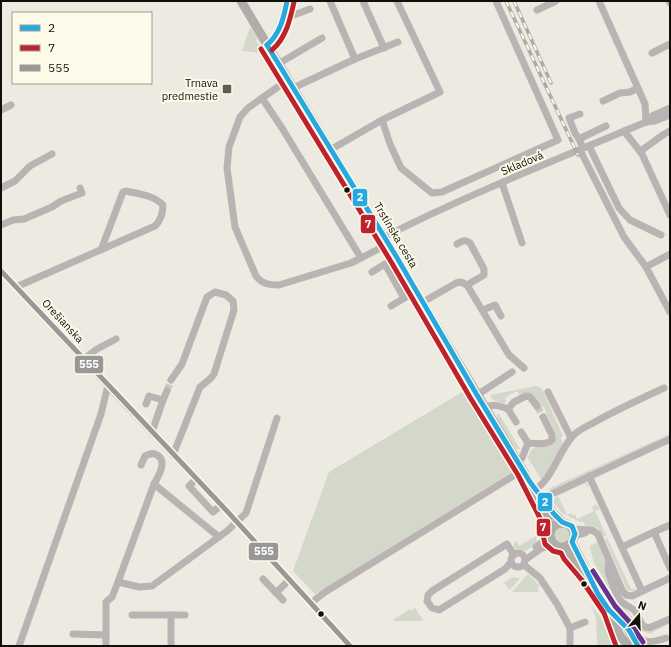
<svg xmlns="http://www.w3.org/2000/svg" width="671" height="647" viewBox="0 0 671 647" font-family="'IBM Plex Sans',sans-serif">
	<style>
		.green { fill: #d3d8ca }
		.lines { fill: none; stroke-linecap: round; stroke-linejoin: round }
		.minor-tunnel { stroke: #cbc9c1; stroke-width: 7; stroke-dasharray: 7 3.5; stroke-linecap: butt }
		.minor { stroke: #b9b4b3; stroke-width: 7 }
		.major { stroke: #b1acaa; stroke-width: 9 }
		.rail-casing { stroke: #aeaaa6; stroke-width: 3.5 }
		.rail { stroke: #fefae9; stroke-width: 2; stroke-dasharray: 6; stroke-linecap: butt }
		.bus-1-casing { stroke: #fefae9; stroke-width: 8 }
		.bus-2-casing { stroke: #fefae9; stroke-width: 8 }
		.bus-3-casing { stroke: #fefae9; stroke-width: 8 }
		.bus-4-casing { stroke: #fefae9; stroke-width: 8 }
		.bus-1 { stroke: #26a9e1; stroke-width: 5 }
		.bus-2 { stroke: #be222f; stroke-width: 5 }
		.bus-3 { stroke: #989897; stroke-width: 5 }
		.bus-4 { stroke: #66318f; stroke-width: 5 }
		.poi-dot { fill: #5d5c55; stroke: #fefae9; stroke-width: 1.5 }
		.bus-dot { fill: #100f09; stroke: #fefae9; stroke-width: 1.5 }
		.labels { text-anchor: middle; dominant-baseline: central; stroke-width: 4; stroke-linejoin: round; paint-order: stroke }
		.poi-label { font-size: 11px; fill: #100f09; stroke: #fefae9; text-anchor: end }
		.street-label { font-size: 11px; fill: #100f09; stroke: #fefae9 }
		.line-badge { stroke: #fefae9; stroke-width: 1.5 }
		.badge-label { font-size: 11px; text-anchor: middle; font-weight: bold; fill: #fff }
	</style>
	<rect width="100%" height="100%" fill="#eceae1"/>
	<g class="green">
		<path d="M250 27 258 37 281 77 258 39 256 40 263 53 242 51Z"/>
		<path d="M536 386 541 388 544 393 563 436 561 437 563 446 545 477 542 480 528 458C533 437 547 455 555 440V432L545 414 546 413 545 409 541 405 540 406 524 393 519 395 517 391 507 396V397L505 399 506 402 504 404 493 400 490 395Z"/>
		<path d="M464 391 514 471 315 594 293 571 329 472Z"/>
		<path d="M497 414H499L520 449H516L497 420Z"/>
		<path d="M670 434V435L553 489 548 490V489Z"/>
		<path d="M585 482 588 484V488L585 483 558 496 567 515 571 513 573 516 575 514 577 519 594 511 592 507 596 505 598 506 600 509 595 511 606 535 604 537C599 528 596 525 586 526L583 522 578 521 562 513 553 502C558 491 575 487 585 482Z"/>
		<circle cx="562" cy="534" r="8"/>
		<path d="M541 533 536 538 537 544 525 551 514 548V543L517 541 519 546Z"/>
		<path d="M607 538 631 589 636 588 633 591H629L626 588 605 539Z"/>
		<path d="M598 542 626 610C631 617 637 621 642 627L670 621V623L650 634 639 630 613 597 604 579 594 563 590 548 591 545Z"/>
		<path d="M528 574 540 586 537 588 539 592H512Z"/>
		<path d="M513 577 519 578 520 579 509 590 504 582Z"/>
		<path d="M592 606C601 618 612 632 615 646L597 645 596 619Z"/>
		<path d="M415 608 423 620 422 621H394V619L410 609 411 611Z"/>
	</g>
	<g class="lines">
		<g class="minor-tunnel">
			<path d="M167 391 171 380"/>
			<path d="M537 406 543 417"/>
		</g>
		<g class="minor">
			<path d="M330 1 355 59"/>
			<path d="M363 1 384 48"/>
			<path d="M599 1 645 104 646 122"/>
			<path d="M669 1 670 3"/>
			<path d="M537 10 556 1"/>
			<path d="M284 14 291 16 310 9"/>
			<path d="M267 45C280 36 284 16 287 1"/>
			<path d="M652 53 670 44"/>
			<path d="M278 64 322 38"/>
			<path d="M288 80 262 98 282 128 361 258 388 244"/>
			<path d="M293 88 355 59 398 42"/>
			<path d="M262 98 248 108 240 117 229 147 227 168 235 227 256 276C262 284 269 285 279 285L351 263 361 258"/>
			<path d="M603 101 620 93 630 92 638 88"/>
			<path d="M1 110 11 105"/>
			<path d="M382 120 390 144 401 168 432 193 442 192 558 140 496 1"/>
			<path d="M646 122 652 116 670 108"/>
			<path d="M624 131 642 154 670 215"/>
			<path d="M579 139 575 133 569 118 580 114"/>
			<path d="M589 146 619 208 630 220 661 235"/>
			<path d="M583 148 579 139 606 126"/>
			<path d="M330 150 382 120 440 92 397 1"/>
			<path d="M580 150 624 237 646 267 670 312"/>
			<path d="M640 151C651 145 659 136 670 131"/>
			<path d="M502 183 522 243"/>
			<path d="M1 188 15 181 30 166 52 154"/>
			<path d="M1 225 13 220 24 219 52 207 61 201 82 193 80 188"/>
			<path d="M384 237C469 194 558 159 646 122L655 121 670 115"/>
			<path d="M457 244C462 241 465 239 470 243L484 269V275L467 285"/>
			<path d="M646 267 670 254"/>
			<path d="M1 271 124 403 226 510 350 646"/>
			<path d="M372 272 385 264 404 298"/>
			<path d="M16 287 155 226C161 220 163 214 163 205 153 195 139 194 126 191L123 192 101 250"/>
			<path d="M423 302 456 283 461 282 467 285 509 355 524 368"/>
			<path d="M391 306 416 291"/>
			<path d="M483 310 495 305 501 316"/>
			<path d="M84 359 97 349 116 339"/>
			<path d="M171 380 182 364 207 297 215 292 226 295 233 301 234 310 214 374 210 379 200 387 173 455"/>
			<path d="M548 392 571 438"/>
			<path d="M477 395 512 372"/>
			<path d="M163 400 167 391"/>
			<path d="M146 404 149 396 163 400 152 432"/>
			<path d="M485 408C493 403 499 406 508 409L516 422"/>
			<path d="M508 409 514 402 526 396 530 397 537 406"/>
			<path d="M528 443C536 443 546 446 552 440V435L543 417"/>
			<path d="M518 461 522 458 528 443 521 432"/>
			<path d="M141 465 145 456C149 454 153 452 157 455 168 461 158 477 154 484"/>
			<path d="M589 476 642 591"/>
			<path d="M196 479 189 486 213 512 221 505"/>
			<path d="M536 489C553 477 558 454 571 438 576 431 585 427 593 423 616 410 640 399 664 388"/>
			<path d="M543 498 670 439"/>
			<path d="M573 529 592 530 598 534 622 590 626 595 632 596 670 578"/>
			<path d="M654 532 670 525"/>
			<path d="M575 536 585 533 589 530"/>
			<path d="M536 547 550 536"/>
			<path d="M622 547 654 532 670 568"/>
			<circle cx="518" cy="560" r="7"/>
			<path d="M525 560 542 548 556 545"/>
			<path d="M609 561C609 564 608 567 608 570 609 576 618 599 622 602 626 606 631 607 635 611 640 617 640 630 651 627L670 619"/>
			<path d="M511 562 505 569 439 610 432 608 427 601 428 595 432 591 507 544 514 555"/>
			<path d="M524 565 540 578 557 604 570 628V646"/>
			<path d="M263 579 283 600"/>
			<path d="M118 582 154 484 219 537"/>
			<path d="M276 593 289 580"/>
			<path d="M311 603 325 592 518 473 524 472"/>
			<path d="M132 615H185"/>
			<path d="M570 628 585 622"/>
			<path d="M630 632C646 643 648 644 666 638"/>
			<path d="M73 634 106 635"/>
			<path d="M19 646 101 414 108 385"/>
			<path d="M106 646V602L112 597 118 582 139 587 152 586 227 531 246 513 277 418"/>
			<path d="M171 646V615"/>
		</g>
		<g class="major">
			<path d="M241 1 524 472 547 517 551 529"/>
			<path d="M542 497 554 514 562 522"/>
			<circle cx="562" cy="535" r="12"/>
			<path d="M572 542 584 566"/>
			<path d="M566 546 570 555 587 575 610 610 619 634 628 646"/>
			<path d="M610 610C617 617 625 623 630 632 633 637 634 642 638 646"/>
		</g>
		<g class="rail-casing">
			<g id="rail">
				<path d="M506 1 578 155"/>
				<path d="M514 1 551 83"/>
			</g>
		</g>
		<use href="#rail" class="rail"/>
		<g class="bus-1-casing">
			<g id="bus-1">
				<path d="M267 45 396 256 477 395 530 482 554 514 562 522 572 526 575 534 572 542 598 594 609 610 629 630 638 646"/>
				<path d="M267 45C280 34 284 17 287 1"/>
			</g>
		</g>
		<g class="bus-2-casing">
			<g id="bus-2">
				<path d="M261 49 390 260 471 399 518 475 541 520 544 529 543 535 545 544 553 551 561 553 564 559 581 579 604 613 616 646"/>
				<path d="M272 50C286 38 290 20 294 2"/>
			</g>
		</g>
		<g class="bus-3-casing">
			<path id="bus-3" d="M1 271 226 510 350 646"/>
		</g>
		<g class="bus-4-casing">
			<path id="bus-4" d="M593 571 615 606 635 628 639 636 643 642"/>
		</g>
		<use href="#bus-1" class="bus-1"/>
		<use href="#bus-2" class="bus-2"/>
		<use href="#bus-3" class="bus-3"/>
		<use href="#bus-4" class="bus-4"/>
	</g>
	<rect class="poi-dot" x="222" y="84" width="10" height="10" rx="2"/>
	<g class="bus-dot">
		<circle cx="347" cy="190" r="3.5"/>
		<circle cx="584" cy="584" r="3.5"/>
		<circle cx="321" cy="614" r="3.5"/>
	</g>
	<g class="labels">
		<g class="poi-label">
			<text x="218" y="83">Trnava<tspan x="218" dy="13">predmestie</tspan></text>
		</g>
		<g class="street-label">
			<text transform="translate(522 163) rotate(-23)">Skladová</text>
			<text transform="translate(396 235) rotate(59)">Trstínska cesta</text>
			<text transform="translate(63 321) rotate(47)">Orešianska</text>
		</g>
	</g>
	<g class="line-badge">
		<rect x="352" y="188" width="16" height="19" rx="4" fill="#26a9e1"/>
		<rect x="360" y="214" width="16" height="20" rx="4" fill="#be222f"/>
		<rect x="74" y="355" width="30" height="19" rx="4" fill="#989897"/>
		<rect x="537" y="492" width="16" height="20" rx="4" fill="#26a9e1"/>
		<rect x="536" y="518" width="15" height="19" rx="4" fill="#be222f"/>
		<rect x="248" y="542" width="31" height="19" rx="4" fill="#989897"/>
	</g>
	<g class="badge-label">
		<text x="360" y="201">2</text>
		<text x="368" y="228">7</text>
		<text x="89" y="368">555</text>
		<text x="545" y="506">2</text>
		<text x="543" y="531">7</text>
		<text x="264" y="555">555</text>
	</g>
	<rect width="671" height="647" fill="none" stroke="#100f09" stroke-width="4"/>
	<rect x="12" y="12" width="140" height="72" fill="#fefae9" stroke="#9f9c8f"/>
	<rect x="20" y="25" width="20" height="6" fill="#26a9e1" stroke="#9f9c8f"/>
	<text x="48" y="32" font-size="12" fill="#100f09">2</text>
	<rect x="20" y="45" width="20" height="6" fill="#be222f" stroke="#9f9c8f"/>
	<text x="48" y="52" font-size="12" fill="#100f09">7</text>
	<rect x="20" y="65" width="20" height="6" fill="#989897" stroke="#9f9c8f"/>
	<text x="48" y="72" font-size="12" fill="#100f09">555</text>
	<g transform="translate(639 615) rotate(19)" stroke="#fefae9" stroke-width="3" paint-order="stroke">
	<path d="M0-3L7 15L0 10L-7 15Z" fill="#100f09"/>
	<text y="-6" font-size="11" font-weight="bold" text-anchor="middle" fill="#100f09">N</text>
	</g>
</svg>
